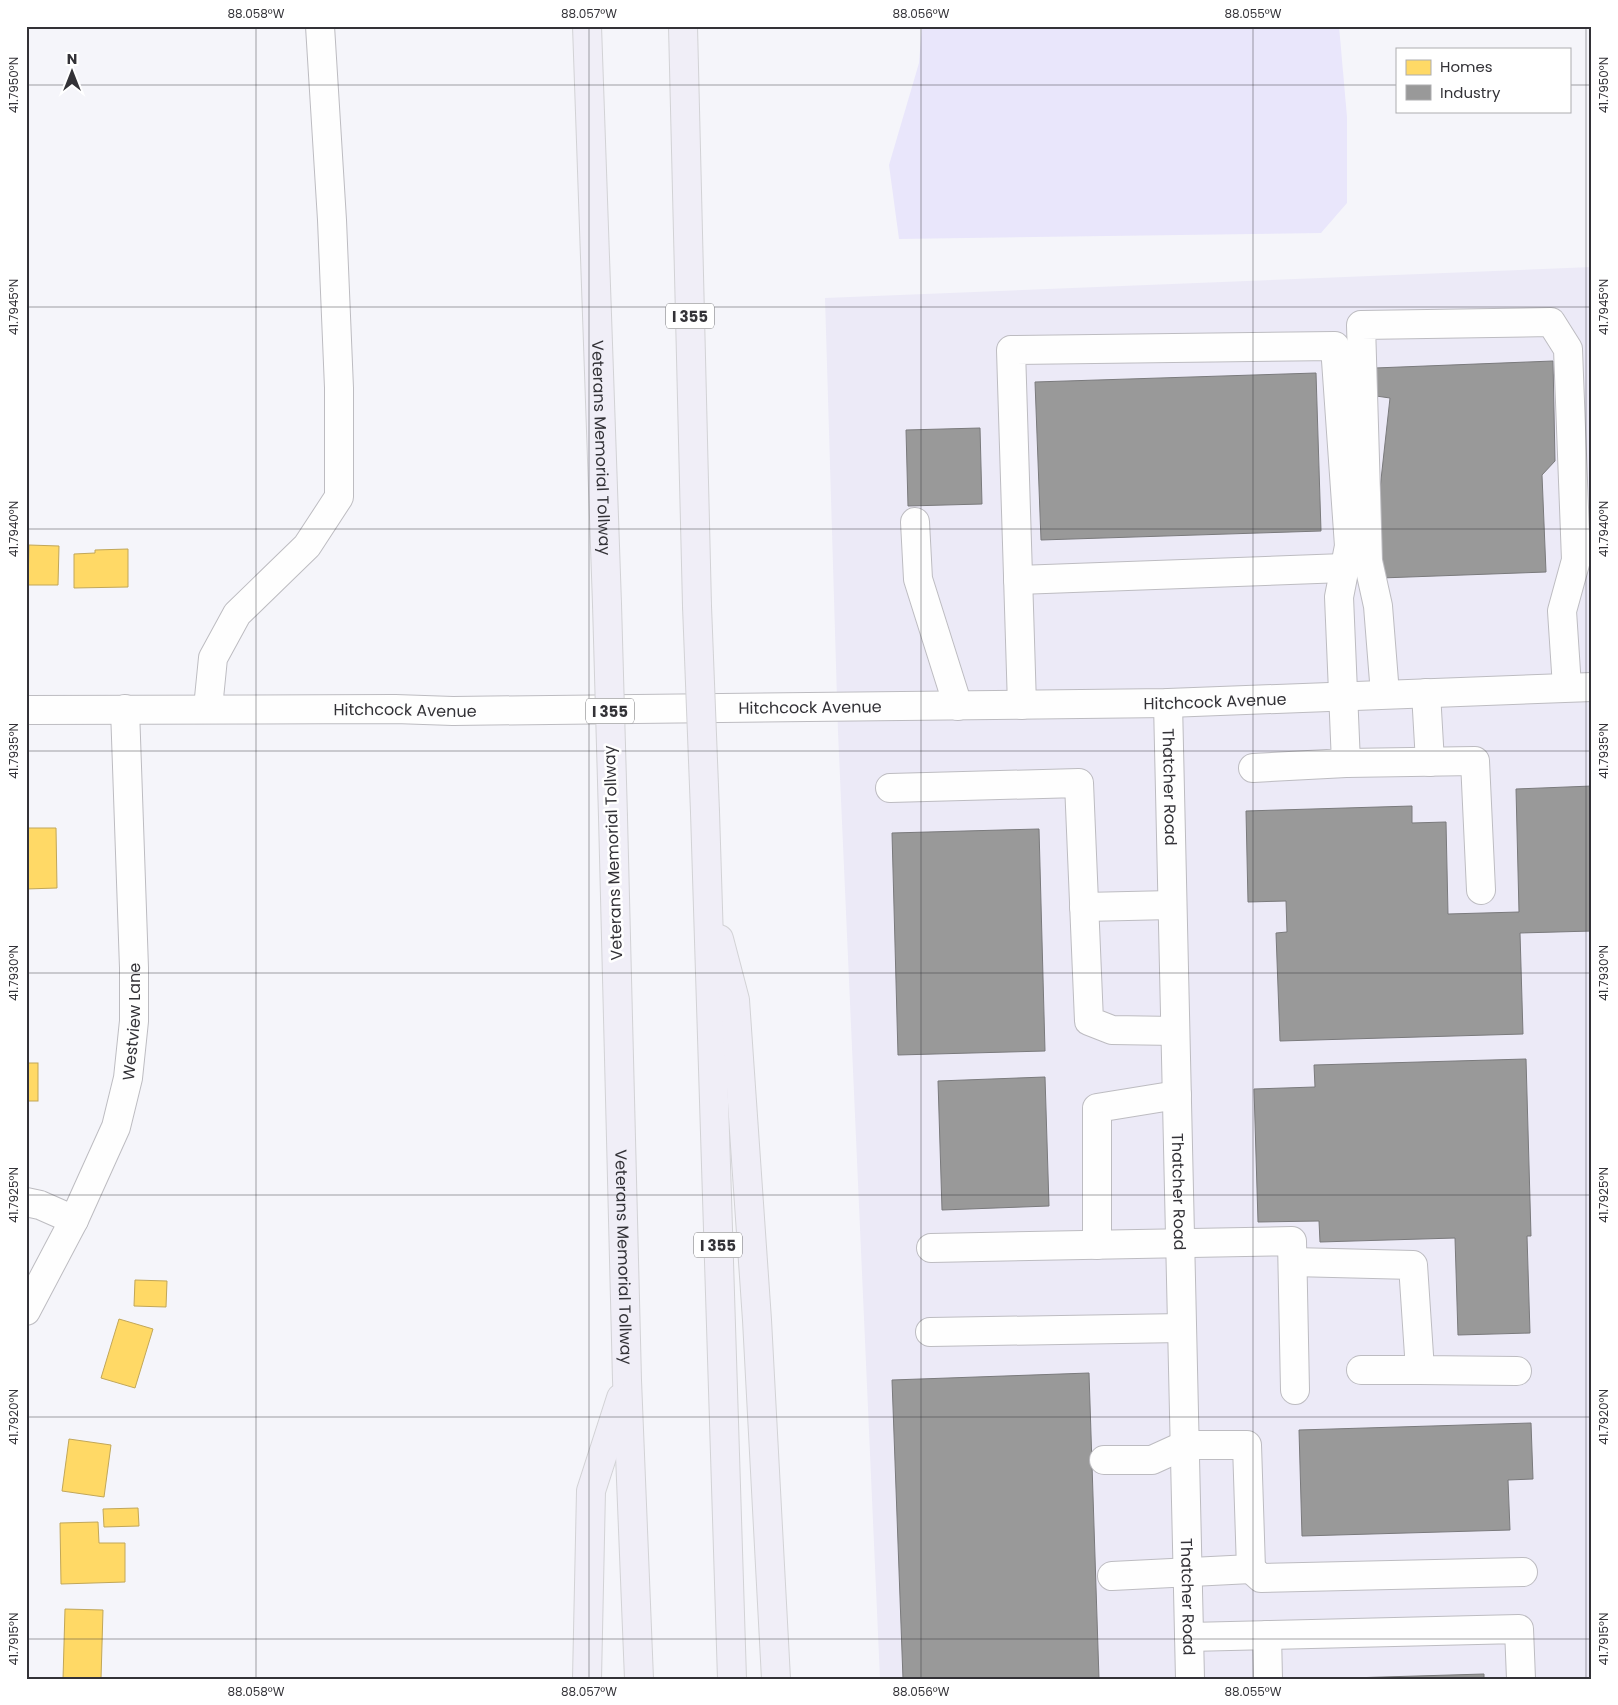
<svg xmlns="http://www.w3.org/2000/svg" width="1618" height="1705" viewBox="0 0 1618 1705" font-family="Poppins,sans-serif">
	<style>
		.built { fill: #eceaf7 }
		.green { fill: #e9e6fb }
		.homes { fill: #ffd966; stroke: #c2a758 }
		.industry { fill: #999; stroke: #7a7a7c }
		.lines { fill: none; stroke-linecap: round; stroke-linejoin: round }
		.minor-casing { stroke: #bdbcc1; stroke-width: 30 }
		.highway-casing { stroke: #d2d2d5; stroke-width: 30 }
		.minor { stroke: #fefefe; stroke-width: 28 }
		.highway { stroke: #f0eef7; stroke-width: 28 }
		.highway-bridge-casing { stroke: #d2d2d5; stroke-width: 30; stroke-linecap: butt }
		.highway-bridge { stroke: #f0eef7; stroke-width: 28 }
		.ticks { fill: none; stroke: #333237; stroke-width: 1; stroke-opacity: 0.45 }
		.labels { text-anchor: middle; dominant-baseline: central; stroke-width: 5; stroke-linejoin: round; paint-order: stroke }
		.shield { fill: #fff; stroke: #707073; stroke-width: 1 }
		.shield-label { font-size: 15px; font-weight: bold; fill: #333237 }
		.street-label { font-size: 16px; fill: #333237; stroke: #fff }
		.neatline { fill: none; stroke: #333237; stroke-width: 2 }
		.ticks-label { font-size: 12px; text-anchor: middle; fill: #333237 }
	</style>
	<rect width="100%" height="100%" fill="#f5f5fa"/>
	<path class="built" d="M1592 267V1679H880L838 732 825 298Z"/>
	<path class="green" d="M922 26H1339L1347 117V203L1321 233 899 239 889 165 919 63Z"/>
	<g class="homes">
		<path d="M29 545 59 546 58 585H28Z"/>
		<path d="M128 549V587L74 588V554L95 553V550Z"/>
		<path d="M26 828H56L57 888 26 889Z"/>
		<rect x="26" y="1063" width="12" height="38"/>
		<path d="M135 1280 167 1281 166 1307 134 1306Z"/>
		<path d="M119 1319 153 1329 135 1388 101 1378Z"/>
		<path d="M69 1439 111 1445 104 1497 62 1491Z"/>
		<path d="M138 1508 139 1526 104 1527 103 1509Z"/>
		<path d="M98 1522 99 1543H125V1582L61 1584 60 1523Z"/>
		<path d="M65 1609 103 1610 101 1679H63Z"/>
	</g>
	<g class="industry">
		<path d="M1553 361 1555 461 1542 475 1546 572 1381 578 1378 507 1390 398 1376 396 1375 368Z"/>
		<path d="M1316 373 1321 531 1041 540 1035 382Z"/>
		<path d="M980 428 982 504 908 506 906 430Z"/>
		<path d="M1592 786V931L1520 933 1523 1034 1280 1041 1276 933 1287 932 1286 901 1248 902 1246 811 1412 806V823L1446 822 1448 914 1519 912 1516 789Z"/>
		<path d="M1039 829 1045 1051 898 1055 892 833Z"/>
		<path d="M1526 1059 1531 1236H1527L1530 1333 1458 1335 1455 1238 1320 1242 1319 1221 1258 1222 1254 1089 1315 1087 1314 1065Z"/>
		<path d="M1045 1077 1049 1206 942 1210 938 1081Z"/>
		<path d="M1089 1373 1099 1679H903L892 1380Z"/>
		<path d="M1531 1423 1533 1479 1508 1480 1510 1530 1302 1536 1299 1430Z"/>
		<path d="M1484 1674V1679H1316Z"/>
	</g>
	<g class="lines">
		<g class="minor-casing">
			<g id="minor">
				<path d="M915 522 918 579 958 706"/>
				<path d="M1018 580 1344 568"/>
				<path d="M1426 693 1430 762"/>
				<path d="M1385 694 1378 606 1368 561 1361 325 1551 322 1568 349 1576 560 1562 611 1567 687"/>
				<path id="s1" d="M1168 703 1190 1679"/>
				<path d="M1022 705 1011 350 1335 346 1349 546 1339 597 1346 763 1253 768"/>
				<path d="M208 708 213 658 237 614 307 546 339 497V388L332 220 320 26"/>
				<path id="s2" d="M26 710 395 709 453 711 1168 703 1592 687"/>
				<path d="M1346 763 1475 761 1481 890"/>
				<path d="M890 788 1079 783 1089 1021 1112 1030 1175 1031"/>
				<path d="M1084 907 1172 905"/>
				<path d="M26 1202 40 1205 74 1220"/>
				<path d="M1097 1245V1108L1177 1095"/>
				<path d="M931 1248 1292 1241 1295 1390"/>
				<path d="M1293 1262 1413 1265 1420 1370 1517 1371"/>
				<path id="s3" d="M26 1311 74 1220 116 1127 128 1078 134 1021V968L125 709"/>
				<path d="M930 1332 1182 1328"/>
				<path d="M1361 1370H1420"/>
				<path d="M1104 1460H1152L1185 1445H1247L1251 1569 1112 1576"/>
				<path d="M1251 1569 1261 1578 1523 1572"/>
				<path d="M1267 1635 1268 1679"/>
				<path d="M1189 1637 1519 1629 1521 1679"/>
			</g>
		</g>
		<g class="highway-casing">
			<g id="highway">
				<path id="s4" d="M587 26 607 604"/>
				<path d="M683 26 697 606"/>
				<path d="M705 812 732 1679"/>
				<path id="s5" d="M613 817 627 1380 639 1679"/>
				<path d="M719 939 735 1000 757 1320 776 1679"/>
				<path d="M587 1679 591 1491 621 1398"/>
			</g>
		</g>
		<use href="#minor" class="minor"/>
		<use href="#highway" class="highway"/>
		<g class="highway-bridge-casing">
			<g id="highway-bridge">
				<path d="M607 604 613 817"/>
				<path d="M697 606 705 812"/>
			</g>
		</g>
		<use href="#highway-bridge" class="highway-bridge"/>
	</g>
	<path class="ticks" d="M256 26V1679M589 26V1679M921 26V1679M1253 26V1679M1586 26V1679M26 85H1397M1569 85H1592M26 307H1592M26 529H1592M26 751H1592M26 973H1592M26 1195H1592M26 1417H1592M26 1639H1592"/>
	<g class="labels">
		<g class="shield">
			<rect x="666" y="303.5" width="48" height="25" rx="4"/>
			<rect x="586" y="698.5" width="48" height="25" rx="4"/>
			<rect x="694" y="1232.5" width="48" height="25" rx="4"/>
		</g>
		<g class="shield-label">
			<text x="690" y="316">I 355</text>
			<text x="610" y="711">I 355</text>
			<text x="718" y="1245">I 355</text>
		</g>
		<g class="street-label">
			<text stroke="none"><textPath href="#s4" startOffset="422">Veterans Memorial Tollway</textPath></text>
			<text stroke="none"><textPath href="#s2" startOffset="1189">Hitchcock Avenue</textPath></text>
			<text stroke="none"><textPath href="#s2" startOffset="784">Hitchcock Avenue</textPath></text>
			<text stroke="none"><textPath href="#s2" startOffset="379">Hitchcock Avenue</textPath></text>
			<text stroke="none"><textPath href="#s1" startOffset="84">Thatcher Road</textPath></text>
			<text transform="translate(613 853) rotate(-92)">Veterans Memorial Tollway</text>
			<text stroke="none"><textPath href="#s3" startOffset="312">Westview Lane</textPath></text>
			<text stroke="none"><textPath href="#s1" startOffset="489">Thatcher Road</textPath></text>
			<text stroke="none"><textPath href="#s5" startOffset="440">Veterans Memorial Tollway</textPath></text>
			<text stroke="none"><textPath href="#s1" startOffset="894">Thatcher Road</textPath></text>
		</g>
	</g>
	<rect width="1618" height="1705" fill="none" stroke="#ffffff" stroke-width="55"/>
	<rect x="1396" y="48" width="175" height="65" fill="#ffffff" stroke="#adadaf"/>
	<rect x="1406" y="60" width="25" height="15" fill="#ffd966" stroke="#adadaf"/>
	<text x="1440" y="72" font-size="15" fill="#333237">Homes</text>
	<rect x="1406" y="85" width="25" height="15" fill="#999999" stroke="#adadaf"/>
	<text x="1440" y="98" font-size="15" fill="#333237">Industry</text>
	<g transform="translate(72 72)" stroke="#ffffff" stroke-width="4" paint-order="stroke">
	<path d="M0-4L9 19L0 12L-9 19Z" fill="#333237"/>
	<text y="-8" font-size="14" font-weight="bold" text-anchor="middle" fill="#333237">N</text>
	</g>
	<rect x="28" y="28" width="1562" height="1650" class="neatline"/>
	<g class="ticks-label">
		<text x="256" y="18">88.058°W</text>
		<text x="589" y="18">88.057°W</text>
		<text x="921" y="18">88.056°W</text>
		<text x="1253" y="18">88.055°W</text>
		<text transform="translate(14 85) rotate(-90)" y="4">41.7950°N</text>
		<text transform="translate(1604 85) rotate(-90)" y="4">41.7950°N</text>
		<text transform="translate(14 307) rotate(-90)" y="4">41.7945°N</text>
		<text transform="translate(1604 307) rotate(-90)" y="4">41.7945°N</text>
		<text transform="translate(14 529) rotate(-90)" y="4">41.7940°N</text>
		<text transform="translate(1604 529) rotate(-90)" y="4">41.7940°N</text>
		<text transform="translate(14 751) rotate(-90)" y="4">41.7935°N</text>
		<text transform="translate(1604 751) rotate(-90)" y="4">41.7935°N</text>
		<text transform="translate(14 973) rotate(-90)" y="4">41.7930°N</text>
		<text transform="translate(1604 973) rotate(-90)" y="4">41.7930°N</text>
		<text transform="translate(14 1195) rotate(-90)" y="4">41.7925°N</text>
		<text transform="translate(1604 1195) rotate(-90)" y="4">41.7925°N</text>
		<text transform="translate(14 1417) rotate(-90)" y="4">41.7920°N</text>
		<text transform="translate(1604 1417) rotate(-90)" y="4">41.7920°N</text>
		<text transform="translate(14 1639) rotate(-90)" y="4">41.7915°N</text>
		<text transform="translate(1604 1639) rotate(-90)" y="4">41.7915°N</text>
		<text x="256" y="1696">88.058°W</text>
		<text x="589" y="1696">88.057°W</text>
		<text x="921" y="1696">88.056°W</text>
		<text x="1253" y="1696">88.055°W</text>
	</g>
</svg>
